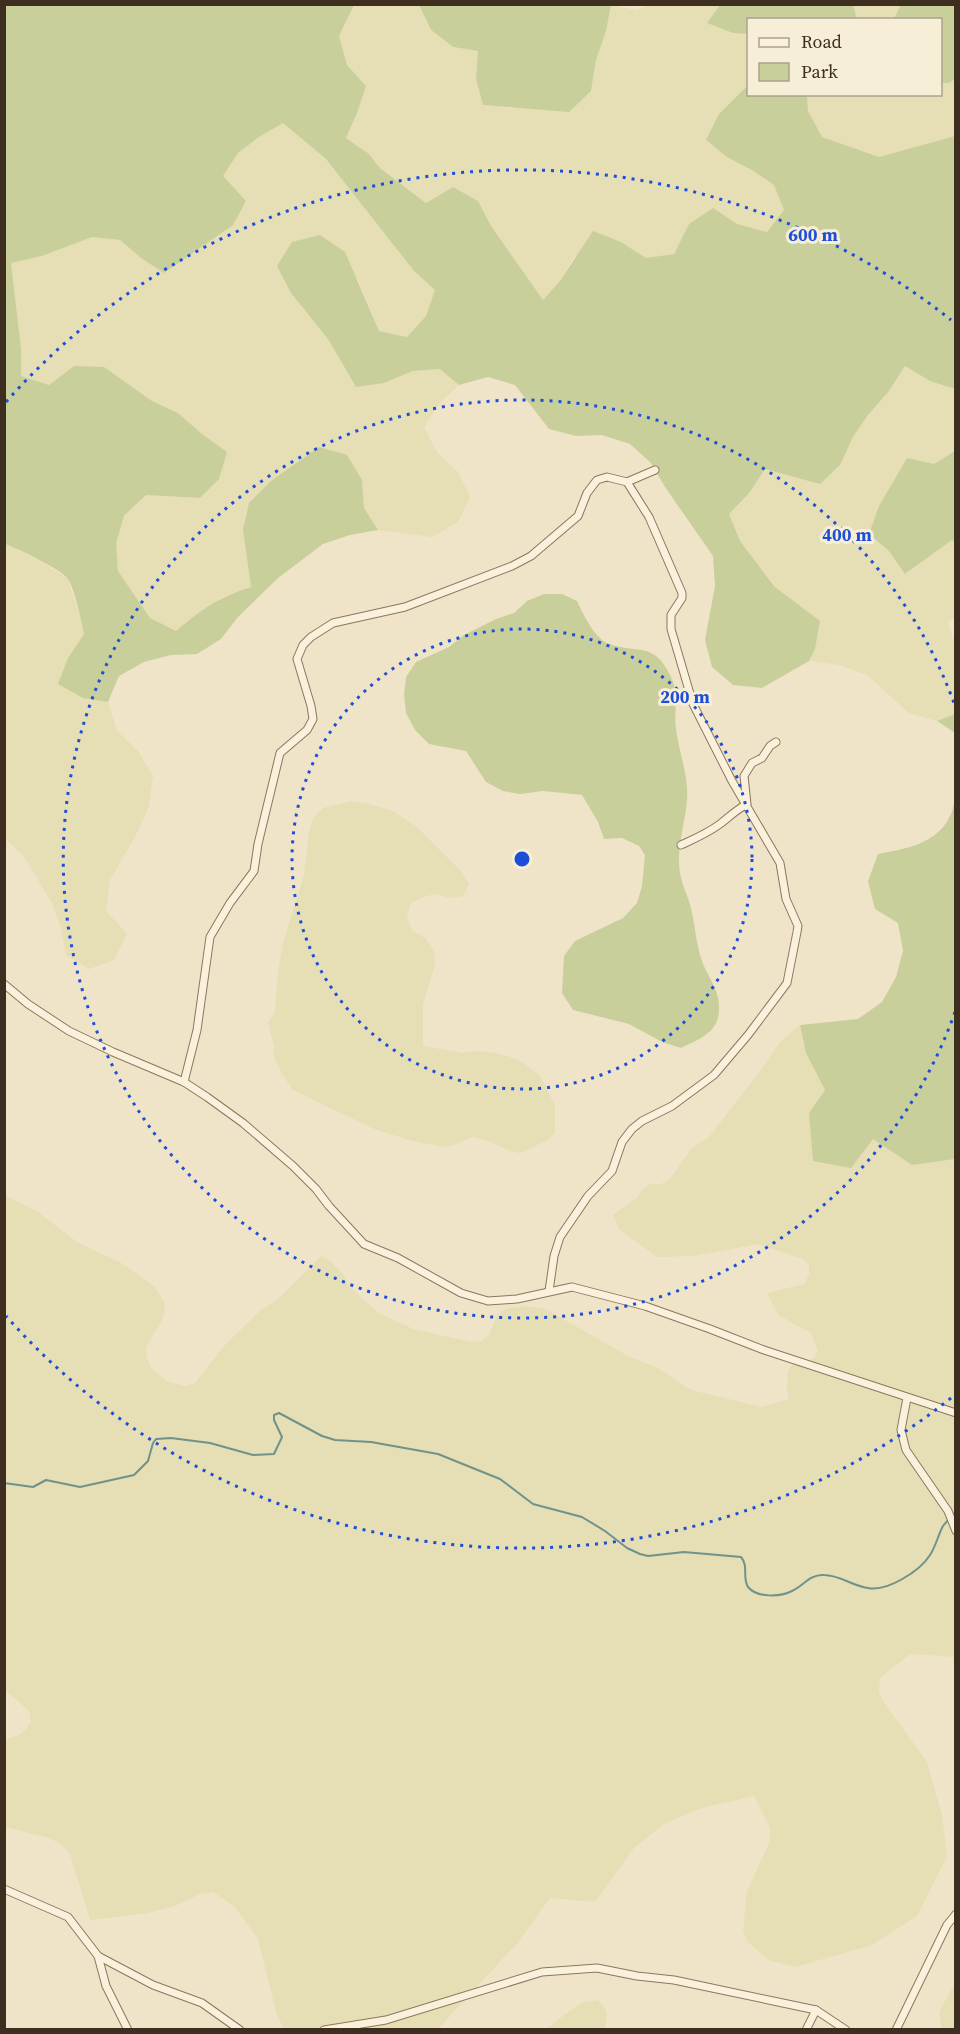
<svg xmlns="http://www.w3.org/2000/svg" width="960" height="2034" viewBox="0 0 960 2034" font-family="'Source Serif 4',serif">
	<style>
		.farmland { fill: #e6deb5 }
		.green { fill: #c9cf9b }
		.lines { fill: none; stroke-linecap: round; stroke-linejoin: round }
		.stream { stroke: #6f938a; stroke-width: 2 }
		.street-casing { stroke: #8d765c; stroke-width: 9 }
		.street { stroke: #faf1dc; stroke-width: 7 }
		.ring { fill: none; stroke: #1d4ed8; stroke-width: 3; stroke-dasharray: 3 6 }
		.centre { fill: #1d4ed8; stroke: #f7eed8; stroke-width: 3 }
		.ring-label { font-size: 18px; text-anchor: middle; font-weight: bold; fill: #1d4ed8; stroke: #f7eed8; stroke-width: 6; stroke-linejoin: round; paint-order: stroke }
	</style>
	<rect width="100%" height="100%" fill="#f0e4c8"/>
	<g class="farmland">
		<path d="M354 5H419L431 30 452 47 478 51 476 79 483 105 511 108 591 91 596 60 606 31 611 5 636 10 648 5H720L707 23 733 33 748 34V85L719 114 752 170 774 185 785 210 767 232 737 224H689L674 254 646 258 621 242 574 257 560 281 543 301 491 226 478 201 453 187 427 203 380 168 369 154 346 138 357 113 366 86 347 65 339 36Z"/>
		<path d="M853 5H901L894 20 857 19Z"/>
		<path d="M955 79V136L879 157 822 138 808 111 807 95 940 94 941 83H949Z"/>
		<path d="M283 123 326 159 414 271 435 290 426 316 407 337 379 331 358 279 291 293 328 339 356 387 384 383 413 371 441 369 459 385 439 404 424 427 437 452 458 472 470 497 458 522 432 537 378 530 364 508 362 480 243 530 251 587 224 596 198 612 176 631 150 619 118 571 115 543 124 517 146 495 200 498 227 452 202 434 178 413 152 401 129 386 74 366 49 385 21 376V349L11 263 42 256 92 237 120 240 141 258 164 273 187 257 223 176 238 153 259 137Z"/>
		<path d="M905 366 930 381 955 389V451L934 464 869 534 889 551 906 574 952 540 955 542V616L948 623 955 645V714L937 721 909 713 867 675 839 665 809 661 815 649 819 621 776 587 740 541 729 514 750 492 765 469 840 465 853 437 868 415 889 391Z"/>
		<path d="M5 544 44 563 67 578 77 607 84 634 68 658 83 698 108 702 117 731 138 751 153 776 149 806 138 831 110 880 106 911 127 934 114 960 89 969 66 955 61 928 52 903 23 855 5 839Z"/>
		<path d="M351 801 365 803 393 811 417 827 461 871 469 884 463 896 450 898 436 894 423 897 411 903 407 917 412 930 426 939 434 951 435 965 423 1005V1046L463 1053 480 1051 494 1053 508 1056 522 1062 540 1076 555 1105V1133L548 1140 520 1153 510 1151 491 1142 473 1137 454 1145 443 1147 413 1141 374 1129 293 1090 282 1074 273 1055 274 1046 268 1023 275 1012 278 972 283 943 304 875 309 832 313 819 323 808Z"/>
		<path d="M800 1025 806 1053 825 1090 809 1113 873 1139 912 1165 955 1159V1657L910 1654 880 1678 879 1692 885 1704 927 1762 942 1815 947 1857 917 1916 872 1945 795 1967 768 1960 748 1942 743 1931 747 1891 770 1841V1828L754 1796 702 1808 664 1824 634 1848 595 1902 550 1898 519 1941 438 2029H284L277 2015 258 1939 235 1907 213 1892 200 1894 175 1906 148 1913 90 1920 70 1854 61 1844 49 1838 5 1827V1740L21 1734 31 1723 29 1711 4 1689V1195L38 1212 77 1242 123 1264 155 1287 165 1304 164 1313 161 1323 150 1340 146 1349 147 1358 151 1368 167 1381 185 1386 195 1383 225 1345 261 1310 278 1299 321 1256 330 1261 344 1275 347 1284 377 1312 413 1329 471 1342 481 1341 489 1335 497 1316 505 1309 525 1306 544 1308 630 1357 658 1368 691 1390 762 1407 789 1399 787 1390 788 1371 793 1363 813 1359 818 1350 811 1333 778 1315 767 1293 804 1284 809 1275V1265L803 1259 758 1244 694 1256 657 1257 619 1229 613 1215 637 1198 642 1190 650 1184H661L670 1179 692 1148 709 1137 763 1067 779 1043Z"/>
		<path d="M955 1983V2029H942L939 2012Z"/>
		<path d="M598 2000 607 2012 605 2029H546L572 2009 584 2002Z"/>
	</g>
	<g class="green">
		<path d="M901 4 955 5V79L949 83H941L940 20 894 19Z"/>
		<path d="M4 5H354L339 36 347 65 366 86 357 113 346 138 369 154 380 168 426 203 453 187 478 201 491 226 543 300 560 281 593 231 621 242 646 258 674 254 689 224 713 208 737 224 767 232 784 210 774 185 752 170 727 157 706 140 719 114 748 85V94L807 95 808 111 822 137 879 157 955 136V389L930 381 905 366 889 391 868 415 853 437 840 465 820 484 765 469 750 492 729 514 740 541 775 587 820 621 815 649 809 661 762 688 733 685 712 667 705 640 715 586 713 556 665 487 651 463 630 444 602 435 576 436 549 429 515 385 488 377 459 385 440 369 413 371 384 383 356 387 328 339 291 293 277 266 292 242 320 235 345 252 379 331 407 337 426 316 435 290 414 271 326 159 283 123 259 137 238 153 223 176 246 201 233 225 164 273 141 258 120 240 92 237 42 256 11 263 21 349V376L49 385 74 366 104 367 152 401 178 413 202 434 227 452 219 479 200 498 146 495 124 516 116 543 118 571 150 618 176 631C203 608 217 598 251 587L243 530 249 503 271 481 319 447 347 455 362 480 364 508 378 530 350 535 323 544 278 578 238 617 221 639 197 654 171 655 144 662 119 676 108 702 83 698 58 684 68 658 84 634C81 621 75 588 67 578 59 568 18 549 5 544Z"/>
		<path d="M419 5H611L606 31 596 60 591 91 569 112 483 105 476 79 478 51 453 47 431 30Z"/>
		<path d="M720 5H853L857 19 748 20V34L733 33 707 23Z"/>
		<path d="M955 451V542L952 540 905 574 889 551 869 534 879 506 907 458 934 464Z"/>
		<path d="M544 594H562L577 601C583 614 595 639 609 644 637 654 654 641 670 675 681 698 673 708 676 729 679 753 689 776 687 801 685 823 676 851 680 873 682 885 688 896 691 908 695 925 696 942 701 958 706 975 720 989 719 1009 719 1033 699 1039 681 1048L662 1042 629 1024 573 1010 562 993 564 956 575 941 623 918 637 903 642 886 645 855 639 846 622 838 604 839 598 822 582 795 543 791 520 794 503 791 486 782 466 751 429 744 415 730 406 713 404 695 406 677 416 662 449 647 464 635 496 619 514 613 527 601Z"/>
		<path d="M955 714H956L955 733 937 721Z"/>
		<path d="M955 798V1159L912 1165 873 1139 851 1168 813 1161 809 1113 825 1090 806 1053 800 1025 858 1019 882 1002 896 977 903 951 898 923 875 909 868 881 878 854C905 849 937 844 950 816 953 811 954 803 955 798Z"/>
	</g>
	<g class="lines">
		<path class="stream" d="M4 1483 33 1487 46 1480 80 1487 134 1475 148 1461 153 1443 156 1439 171 1438 210 1443 253 1455 274 1454 282 1437 274 1420V1415L279 1413 322 1436 335 1440 371 1442 438 1454 500 1479 533 1504 582 1517 605 1531 627 1548 640 1554 648 1556 684 1552 741 1557C749 1566 742 1578 748 1587 757 1598 780 1597 792 1591 803 1586 810 1574 824 1575 840 1575 852 1586 868 1588 887 1592 920 1571 930 1555 936 1546 938 1535 943 1526 947 1521 952 1516 956 1512"/>
		<g class="street-casing">
			<g id="street">
				<path d="M627 482 655 470"/>
				<path d="M681 845C694 839 708 833 720 824 729 817 736 810 747 804L744 776 752 763 762 758 770 746 776 742"/>
				<path d="M4 984 28 1004 69 1031 113 1052 184 1082 207 1097 243 1123 293 1166 316 1189 329 1206 364 1244 398 1258 461 1293 488 1301 517 1299 572 1287 645 1306 710 1329 764 1350 956 1413"/>
				<path d="M184 1082 197 1030 210 937 230 903 254 871 258 844 280 753 307 730 313 719 311 706 297 659 303 645 311 637 333 623 405 607 512 566 531 556 578 516 587 493 597 480 607 477 627 482 649 517 682 593V598L671 615V629L693 704 732 781 780 863 786 899 798 926 797 932 787 983 748 1035 714 1075 672 1106 642 1121 632 1129 622 1142 612 1171 588 1196 560 1237 554 1256 549 1291"/>
				<path d="M907 1398 901 1430 906 1450 948 1511 956 1531"/>
				<path d="M4 1889 68 1917 98 1956 106 1986 128 2030"/>
				<path d="M98 1956 153 1985 202 2003 240 2030"/>
				<path d="M324 2030 386 2020 542 1972 597 1968 637 1976 674 1980 816 2010 846 2030"/>
				<path d="M806 2030 816 2010"/>
				<path d="M896 2030 947 1925 956 1914"/>
			</g>
		</g>
		<use href="#street" class="street"/>
	</g>
	<g class="ring">
		<circle cx="522" cy="859" r="230"/>
		<path d="M955 1012A459 459 0 1 1 955 706"/>
		<path d="M951 1398A689 689 0 0 1 6 1316M6 402A689 689 0 0 1 951 320"/>
	</g>
	<circle cx="522" cy="859" r="9" class="centre"/>
	<g class="ring-label">
		<text x="813" y="241">600 m</text>
		<text x="847" y="541">400 m</text>
		<text x="685" y="703">200 m</text>
	</g>
	<rect width="960" height="2034" fill="none" stroke="#3d2e20" stroke-width="12"/>
	<rect x="747" y="18" width="195" height="78" fill="#f7eed8" stroke="#ada18e" stroke-width="1.5"/>
	<rect x="759" y="38" width="30" height="9" fill="#faf1dc" stroke="#ada18e" stroke-width="1.5"/>
	<text x="801" y="48" font-size="18" fill="#3d2e20">Road</text>
	<rect x="759" y="63" width="30" height="18" fill="#c9cf9b" stroke="#ada18e" stroke-width="1.5"/>
	<text x="801" y="78" font-size="18" fill="#3d2e20">Park</text>
</svg>
